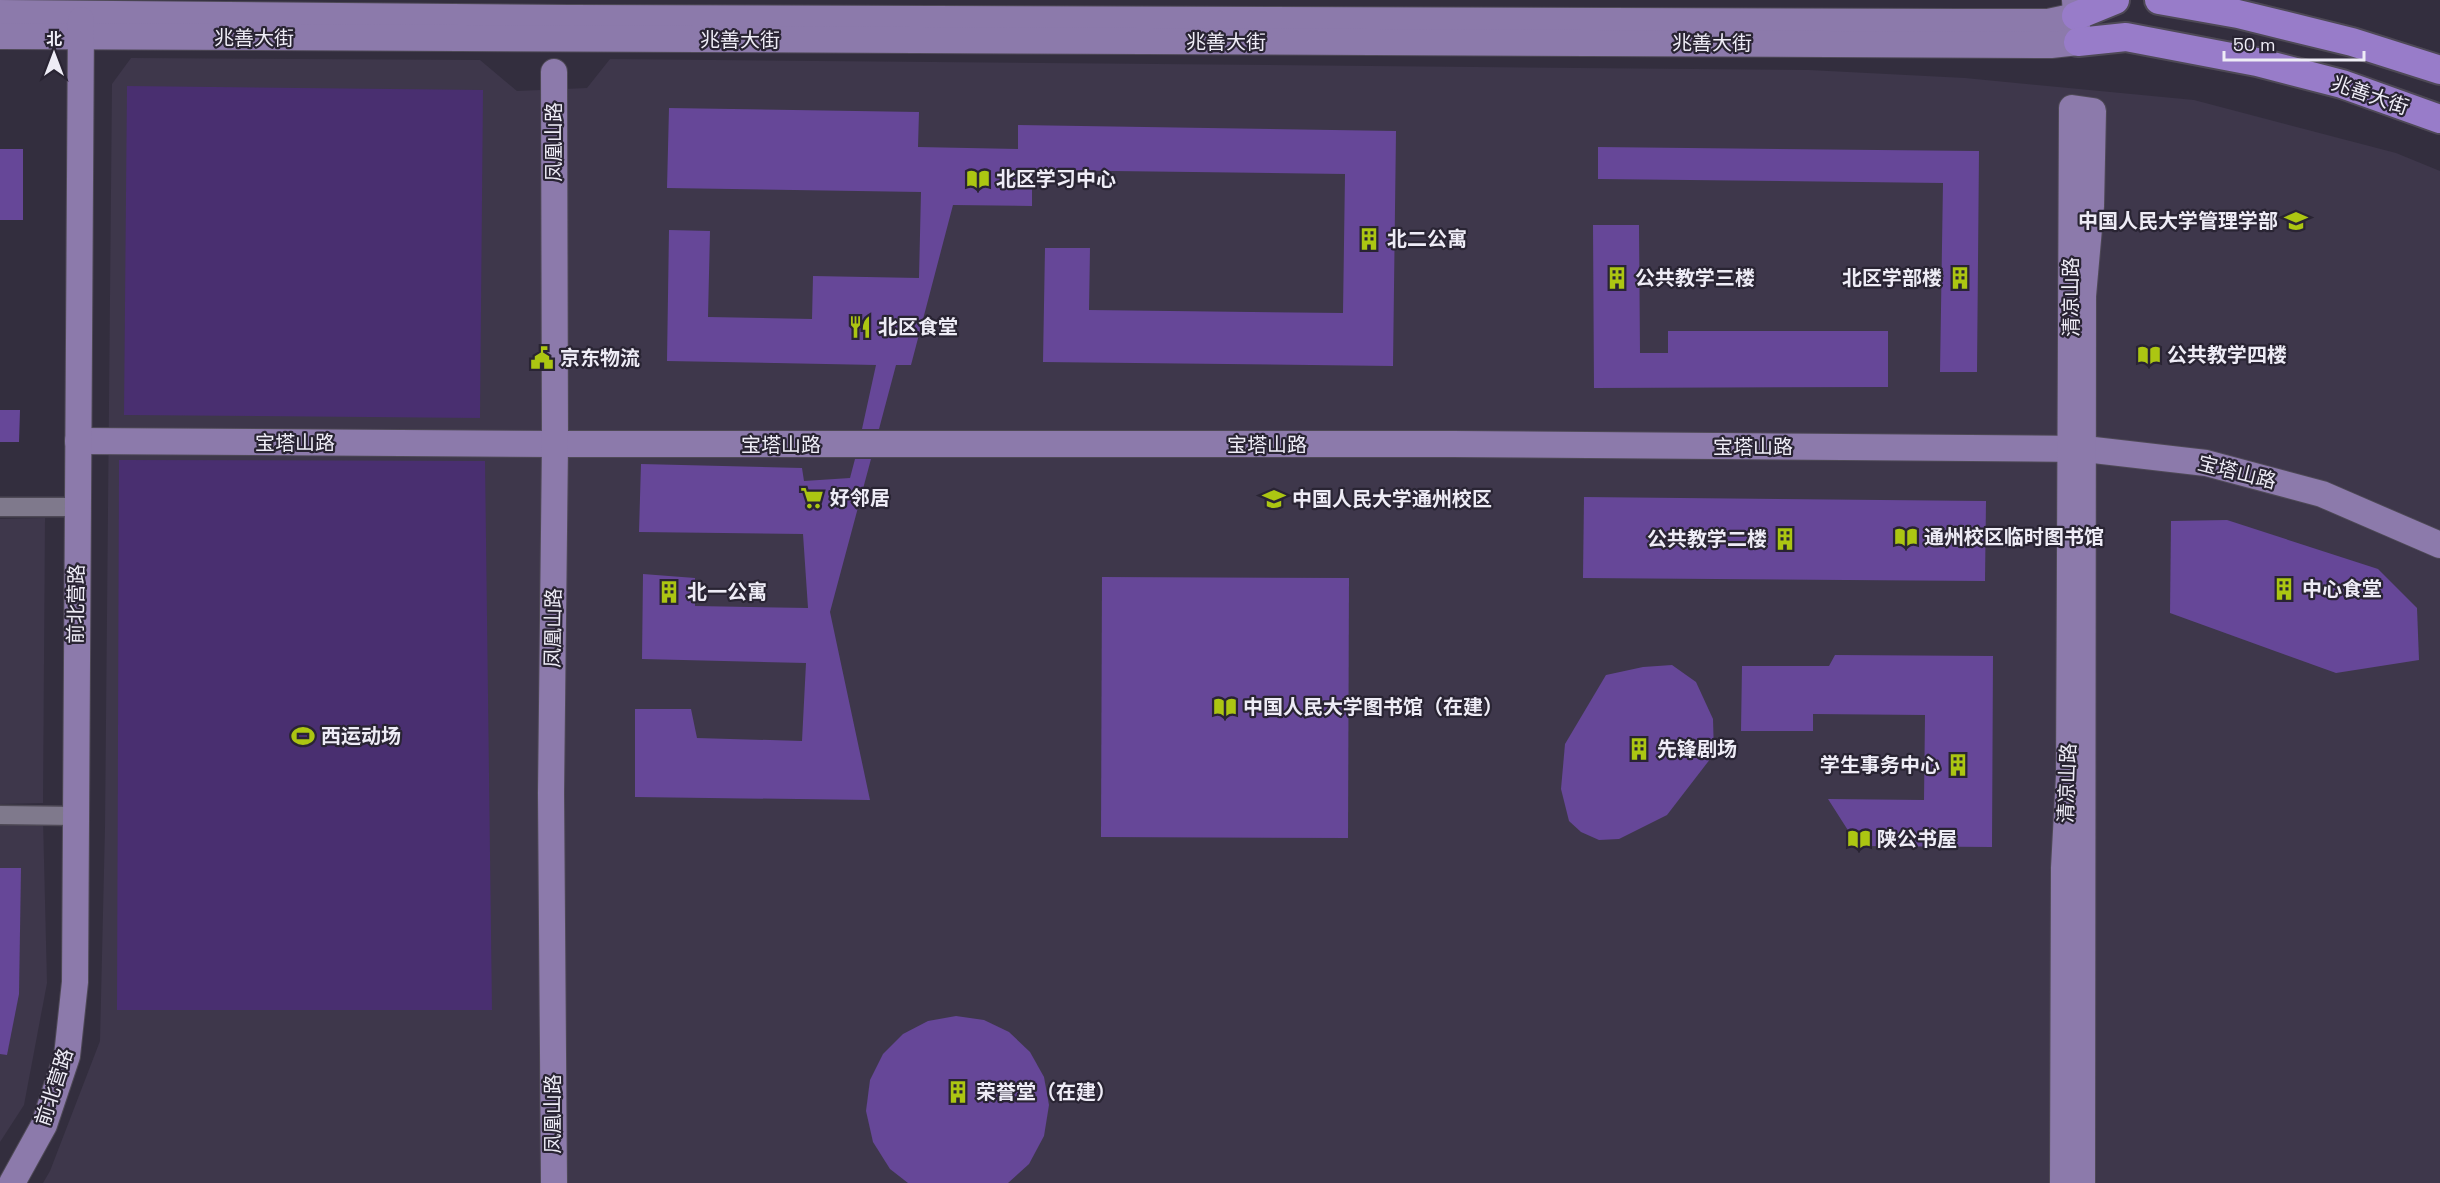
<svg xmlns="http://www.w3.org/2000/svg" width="2440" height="1183" viewBox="0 0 2440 1183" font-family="'Space Grotesk','Noto Sans SC',sans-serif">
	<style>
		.built { fill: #3e374b }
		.green { fill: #492f70 }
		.building { fill: #664798 }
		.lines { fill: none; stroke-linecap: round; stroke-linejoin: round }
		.street-casing { stroke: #4e4956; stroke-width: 21 }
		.secondary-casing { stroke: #4e4956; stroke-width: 28 }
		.primary-casing { stroke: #4e4956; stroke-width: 32 }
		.street { stroke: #7f798c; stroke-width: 18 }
		.secondary { stroke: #8c7aab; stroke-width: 26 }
		.primary { stroke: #987cc9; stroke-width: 28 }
		.labels { text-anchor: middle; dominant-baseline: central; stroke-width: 4.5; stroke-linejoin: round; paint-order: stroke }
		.street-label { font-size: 20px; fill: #eeecf6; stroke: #292433 }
		.poi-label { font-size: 20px; font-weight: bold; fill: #eeecf6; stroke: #292433; text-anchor: start }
	</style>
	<rect width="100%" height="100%" fill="#332e3e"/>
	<g class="built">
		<path d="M131 58 480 60 517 91 587 88 610 59 1809 70 1965 78 2194 100 2396 153 2440 171V1183H43L50 1171 100 1041 105 827 112 84Z"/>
		<path d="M45 518 43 803 0 804V519Z"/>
		<path d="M0 818 43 819 47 983 24 1105 0 1142Z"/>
	</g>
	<g class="green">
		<path d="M127 86 483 90 480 418 124 415Z"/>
		<path d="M119 460 485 461 492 1010H117Z"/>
	</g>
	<g class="building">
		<path d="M669 108 919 112 918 147 1018 149V125L1396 131 1393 366 1043 362 1045 248H1090L1089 310 1343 313 1345 174 1032 170V206L953 205 911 365H896L879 429H862L876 365 667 361 669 230 710 231 708 317 812 319 813 276 919 278 921 192 667 188Z"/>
		<path d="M1598 147 1979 151 1977 372H1940L1943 183 1598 179Z"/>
		<rect x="0" y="149" width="23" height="71"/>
		<path d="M1593 225H1639L1640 353H1668V331H1888V387L1594 388Z"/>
		<path d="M0 410H20L19 442H0Z"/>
		<path d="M855 459H871L830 612 870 800 635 797V709H691L697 738 802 741 806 663 642 659 643 574 695 578V606L808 608 803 534 639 532 641 464 802 468 804 481 850 478Z"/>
		<path d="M1584 497 1986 501 1985 581 1583 578Z"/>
		<path d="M2227 520 2378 569 2417 608 2419 660 2336 673 2170 613 2171 521Z"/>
		<path d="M1102 577 1349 578 1348 838 1101 837Z"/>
		<path d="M1835 655 1993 656 1992 847 1858 846 1828 799 1924 800 1925 715 1813 714V731H1741L1742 666H1829Z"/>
		<path d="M1672 665 1696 682 1713 719 1714 754 1667 815 1619 839 1599 840 1581 832 1569 821 1561 789 1565 744 1606 675 1643 667Z"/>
		<path d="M0 868H21L19 994 7 1055 0 1054Z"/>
		<path d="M956 1016 984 1020 1009 1032 1030 1052 1044 1077 1049 1105 1044 1136 1029 1164 1008 1183H908L890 1169 873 1142 866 1111 870 1080 883 1054 903 1034 928 1021Z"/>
	</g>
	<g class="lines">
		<g class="street-casing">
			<g id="street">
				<path d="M0 507H77"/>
				<path d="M0 815 77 816"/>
			</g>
		</g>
		<g class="secondary-casing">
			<g id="secondary">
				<path d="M0 13 569 18 1962 22H2048L2076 16"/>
				<path d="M0 36 2051 45 2078 42 2075 0"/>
				<path d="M78 441 555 444H1452L2085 449 2206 463 2322 494 2440 545"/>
				<path d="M12 1183 44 1125 67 1056 75 982 81 20"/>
				<path d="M554 1183 551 793 555 444 554 72"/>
				<path d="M2063 1183 2064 868 2069 776 2072 108 2093 111 2091 206 2083 296 2082 1183"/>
			</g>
		</g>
		<g class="primary-casing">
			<g id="primary">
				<path d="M2159 0 2238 14 2352 42 2440 70"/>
				<path d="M2076 16 2115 0"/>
				<path d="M2078 42 2126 37 2257 62 2342 84 2440 119"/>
			</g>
		</g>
		<use href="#street" class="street"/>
		<use href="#secondary" class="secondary"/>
		<use href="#primary" class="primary"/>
	</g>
	<defs>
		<g id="library-bare" transform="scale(1.8)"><path d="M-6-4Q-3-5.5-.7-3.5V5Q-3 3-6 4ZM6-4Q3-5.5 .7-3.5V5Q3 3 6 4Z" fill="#acc612" stroke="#292433" stroke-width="2.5" paint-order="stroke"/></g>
		<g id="university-bare" transform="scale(1.8)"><path d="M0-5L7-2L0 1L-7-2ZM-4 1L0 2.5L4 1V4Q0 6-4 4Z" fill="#acc612" stroke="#292433" stroke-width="2.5" paint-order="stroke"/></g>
		<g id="building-bare" transform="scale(1.8)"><path d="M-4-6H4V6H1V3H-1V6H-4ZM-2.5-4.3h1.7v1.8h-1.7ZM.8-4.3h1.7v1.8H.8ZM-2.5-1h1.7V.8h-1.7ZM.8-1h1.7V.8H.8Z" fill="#acc612" stroke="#292433" stroke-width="2.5" paint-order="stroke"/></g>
		<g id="restaurant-bare" transform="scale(1.8)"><path d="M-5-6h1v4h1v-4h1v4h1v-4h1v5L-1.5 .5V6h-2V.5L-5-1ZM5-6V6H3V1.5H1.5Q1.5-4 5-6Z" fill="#acc612" stroke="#292433" stroke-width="2.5" paint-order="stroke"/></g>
		<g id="civic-bare" transform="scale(1.8)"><path d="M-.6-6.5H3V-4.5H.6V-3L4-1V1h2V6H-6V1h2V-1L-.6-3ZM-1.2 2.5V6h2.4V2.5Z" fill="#acc612" stroke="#292433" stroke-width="2.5" paint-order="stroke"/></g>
		<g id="supermarket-bare" transform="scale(1.8)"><path d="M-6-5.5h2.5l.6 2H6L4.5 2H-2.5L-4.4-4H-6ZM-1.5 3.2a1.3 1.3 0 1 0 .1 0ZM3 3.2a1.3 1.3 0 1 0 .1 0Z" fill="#acc612" stroke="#292433" stroke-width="2.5" paint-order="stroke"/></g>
		<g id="school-bare" transform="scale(1.8)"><path d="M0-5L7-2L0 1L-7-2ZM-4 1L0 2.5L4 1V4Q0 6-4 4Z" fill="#acc612" stroke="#292433" stroke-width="2.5" paint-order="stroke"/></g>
		<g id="stadium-bare" transform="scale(1.8)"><path d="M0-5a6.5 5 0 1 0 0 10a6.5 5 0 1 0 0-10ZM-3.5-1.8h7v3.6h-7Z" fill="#acc612" stroke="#292433" stroke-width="2.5" paint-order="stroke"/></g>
	</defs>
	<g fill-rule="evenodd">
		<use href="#library-bare" x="978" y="179"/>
		<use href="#university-bare" x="2296" y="221"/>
		<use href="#building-bare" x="1369" y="239"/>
		<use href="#building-bare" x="1617" y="278"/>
		<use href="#building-bare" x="1960" y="278"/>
		<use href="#restaurant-bare" x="860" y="327"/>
		<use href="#library-bare" x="2149" y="355"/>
		<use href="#civic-bare" x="542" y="358"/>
		<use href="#supermarket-bare" x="812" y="498"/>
		<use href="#school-bare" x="1274" y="499"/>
		<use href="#library-bare" x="1906" y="537"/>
		<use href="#building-bare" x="1785" y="539"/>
		<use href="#building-bare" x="2284" y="589"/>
		<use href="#building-bare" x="669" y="592"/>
		<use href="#library-bare" x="1225" y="707"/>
		<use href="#stadium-bare" x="303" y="736"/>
		<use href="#building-bare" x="1639" y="749"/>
		<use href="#building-bare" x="1958" y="765"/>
		<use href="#library-bare" x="1859" y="839"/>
		<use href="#building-bare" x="958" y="1092"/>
	</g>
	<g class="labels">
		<g class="street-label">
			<text x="254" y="38">兆善大街</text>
			<text x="740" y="40">兆善大街</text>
			<text x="1226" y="42">兆善大街</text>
			<text x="1712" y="43">兆善大街</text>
			<text transform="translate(2370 95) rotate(19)">兆善大街</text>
			<text transform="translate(554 142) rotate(-90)">凤凰山路</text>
			<text transform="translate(2071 297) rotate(-90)">清凉山路</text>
			<text x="295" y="443">宝塔山路</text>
			<text x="781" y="445">宝塔山路</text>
			<text x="1267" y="445">宝塔山路</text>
			<text x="1753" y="447">宝塔山路</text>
			<text transform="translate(2237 472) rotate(14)">宝塔山路</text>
			<text transform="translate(76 604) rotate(-89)">前北营路</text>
			<text transform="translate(553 628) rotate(-89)">凤凰山路</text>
			<text transform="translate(2067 783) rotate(-88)">清凉山路</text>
			<text transform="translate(54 1087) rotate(-72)">前北营路</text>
			<text transform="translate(553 1114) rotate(-90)">凤凰山路</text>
		</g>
		<g class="poi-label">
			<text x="996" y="179">北区学习中心</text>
			<text x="2278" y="221" text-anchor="end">中国人民大学管理学部</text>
			<text x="1387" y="239">北二公寓</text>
			<text x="1635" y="278">公共教学三楼</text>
			<text x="1942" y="278" text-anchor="end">北区学部楼</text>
			<text x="878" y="327">北区食堂</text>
			<text x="2167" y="355">公共教学四楼</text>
			<text x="560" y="358">京东物流</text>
			<text x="830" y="498">好邻居</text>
			<text x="1292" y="499">中国人民大学通州校区</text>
			<text x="1924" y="537">通州校区临时图书馆</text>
			<text x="1767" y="539" text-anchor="end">公共教学二楼</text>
			<text x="2302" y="589">中心食堂</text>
			<text x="687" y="592">北一公寓</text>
			<text x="1243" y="707">中国人民大学图书馆（在建）</text>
			<text x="321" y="736">西运动场</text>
			<text x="1657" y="749">先锋剧场</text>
			<text x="1940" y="765" text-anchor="end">学生事务中心</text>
			<text x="1877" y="839">陕公书屋</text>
			<text x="976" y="1092">荣誉堂（在建）</text>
		</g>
	</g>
	<g transform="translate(54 54)" stroke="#292433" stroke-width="4.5" paint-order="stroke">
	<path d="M0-4.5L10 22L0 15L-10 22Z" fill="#eeecf6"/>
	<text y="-9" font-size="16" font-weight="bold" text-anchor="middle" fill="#eeecf6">北</text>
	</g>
	<path d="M2224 51v9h140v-9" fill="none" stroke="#eeecf6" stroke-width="3"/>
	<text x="2233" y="51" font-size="18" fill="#eeecf6" stroke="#292433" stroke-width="4.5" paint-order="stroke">50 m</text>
</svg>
